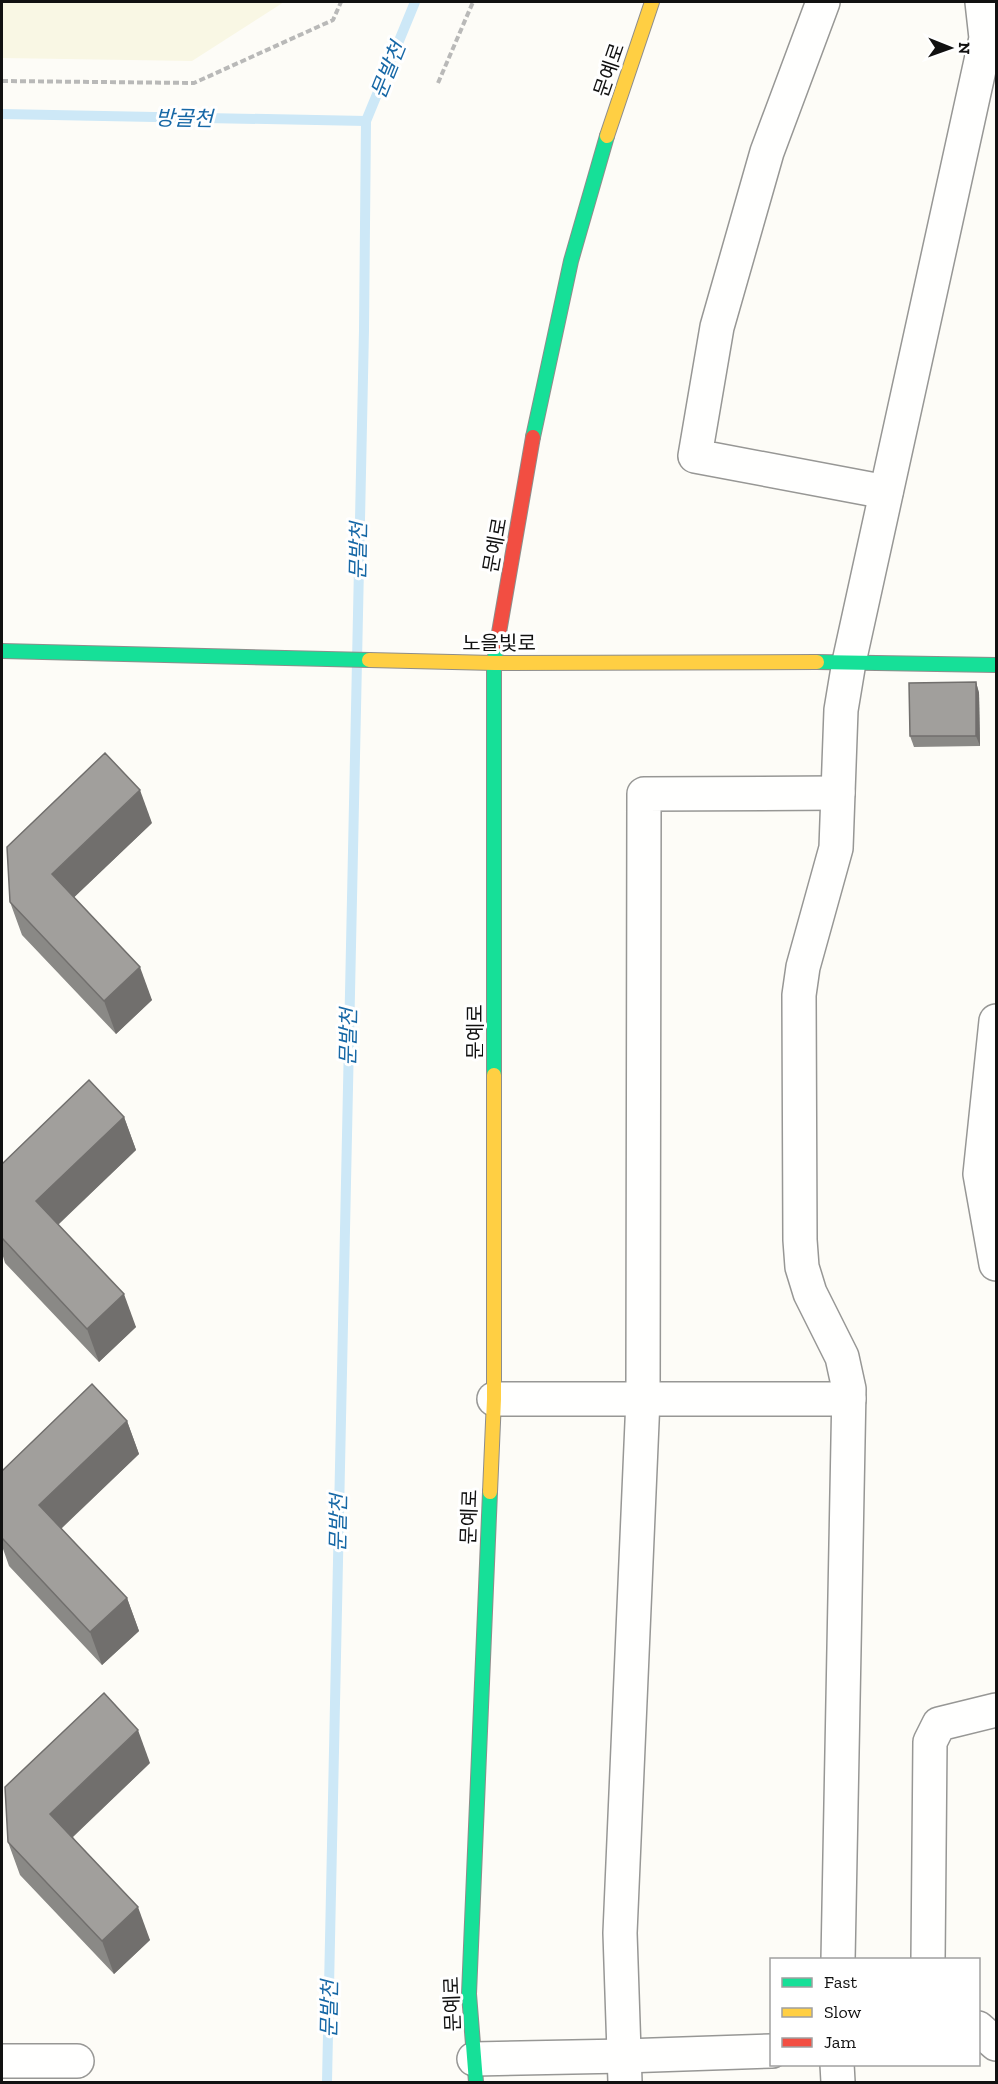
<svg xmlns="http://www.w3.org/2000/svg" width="998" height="2084" viewBox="0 0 998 2084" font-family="'Zilla Slab','Noto Sans KR',serif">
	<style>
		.farmland { fill: #f9f7e4 }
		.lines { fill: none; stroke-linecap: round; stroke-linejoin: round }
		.stream { stroke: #cde8f7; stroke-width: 10 }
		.street-casing { stroke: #979795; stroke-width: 36 }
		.fast-casing { stroke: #8e8d8b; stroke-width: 16 }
		.slow-casing { stroke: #8e8d8b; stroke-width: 16 }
		.jam-casing { stroke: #8e8d8b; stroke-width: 16 }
		.path { stroke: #b9b9b8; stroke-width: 4; stroke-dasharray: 6 3; stroke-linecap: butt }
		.street { stroke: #fffffe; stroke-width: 33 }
		.fast { stroke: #16e098; stroke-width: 14 }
		.slow { stroke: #ffcf43; stroke-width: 14 }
		.jam { stroke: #f24e42; stroke-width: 14 }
		.wall { fill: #8a8986 }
		.shaded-wall { fill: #716f6d }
		.building { fill: #a19f9c; stroke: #716f6d; stroke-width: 1.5 }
		.labels { text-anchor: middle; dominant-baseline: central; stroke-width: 6; stroke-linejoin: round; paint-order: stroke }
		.street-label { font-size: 20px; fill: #111; stroke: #fff }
		.water-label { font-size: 21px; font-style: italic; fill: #1768a6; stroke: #fff }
	</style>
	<rect width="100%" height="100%" fill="#fdfcf7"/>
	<path class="farmland" d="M2 2H284L192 61 2 58Z"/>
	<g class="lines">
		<g class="stream">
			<path d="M2 114 366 121"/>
			<path d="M327 2082 364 330 366 121 415 2"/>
		</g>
		<g class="street-casing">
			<g id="street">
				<path d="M823 2 767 152 717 327 695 456 886 492"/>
				<path d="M996 1021 980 1174 996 1264"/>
				<path d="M494 1399H849"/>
				<path d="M838 1960 849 1389 842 1357 810 1293 802 1267 800 1240 799 995 803 967 836 848 841 710 849 662 986 38 982 2"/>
				<path d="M928 1960 930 1742 939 1724 996 1710"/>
				<path d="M978 2028 996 2044"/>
				<path d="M474 2059 624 2056 772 2051"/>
				<path d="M2 2061H77"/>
				<path d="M837 2064 838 2082"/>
				<path d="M625 2082 620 1933 643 1399 644 794 838 793"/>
			</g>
		</g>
		<g class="fast-casing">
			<g id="fast">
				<path d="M533 437 571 261 607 136"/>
				<path d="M2 651 369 660"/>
				<path d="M817 662 996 665"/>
				<path d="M494 1075V663L497 644"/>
				<path d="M476 2082 469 1994 490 1492"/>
			</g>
		</g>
		<g class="slow-casing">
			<g id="slow">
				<path d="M607 136 652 2"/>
				<path d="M369 660 494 663 817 662"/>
				<path d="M490 1492 494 1399V1075"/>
			</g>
		</g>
		<g class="jam-casing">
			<path id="jam" d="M497 644 533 437"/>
		</g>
		<g class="path">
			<path d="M2 81 194 83 333 20 341 2"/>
			<path d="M438 83 473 2"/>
		</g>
		<use href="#street" class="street"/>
		<use href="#fast" class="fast"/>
		<use href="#slow" class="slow"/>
		<use href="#jam" class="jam"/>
	</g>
	<g class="wall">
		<path d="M976 682 979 693 980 746 914 747 910 736Z"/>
		<path d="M152 823 74 897 152 1000 116 1034 22 935 10 902Z"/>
		<path d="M124 1117 136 1150 58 1225 136 1327 99 1362 5 1263 2 1253V1164Z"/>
		<path d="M127 1421 139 1454 61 1529 127 1598 139 1631 102 1665 9 1566 2 1546V1471Z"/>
		<path d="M150 1763 73 1837 150 1940 114 1974 20 1875 8 1842Z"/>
	</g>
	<g class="shaded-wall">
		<path d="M976 682 979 693 980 746 976 736Z"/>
		<path d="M140 790 152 823 64 907 52 874Z"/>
		<path d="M140 967 152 1000 116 1034 104 1001Z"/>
		<path d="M124 1117 136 1150 48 1234 36 1201Z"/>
		<path d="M124 1294 136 1327 99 1362 87 1329Z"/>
		<path d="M127 1421 139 1454 51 1538 39 1505Z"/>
		<path d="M127 1598 139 1631 102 1665 90 1632Z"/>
		<path d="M138 1730 150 1763 62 1847 50 1814Z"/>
		<path d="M138 1907 150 1940 114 1974 102 1941Z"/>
	</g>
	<g class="building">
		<path d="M976 682V736H910L909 683Z"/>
		<path d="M105 753 140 790 52 874 140 967 104 1001 10 902 7 847Z"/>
		<path d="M89 1080 124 1117 36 1201 124 1294 87 1329 2 1238V1164Z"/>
		<path d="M92 1384 127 1421 39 1505 127 1598 90 1632 2 1538V1471Z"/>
		<path d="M104 1693 138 1730 50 1814 138 1907 102 1941 8 1842 5 1787Z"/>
	</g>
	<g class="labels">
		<g class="street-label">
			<text transform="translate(609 70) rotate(-71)">문예로</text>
			<text transform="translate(495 545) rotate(-80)">문예로</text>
			<text x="499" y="643">노을빛로</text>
			<text transform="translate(475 1032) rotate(-90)">문예로</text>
			<text transform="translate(469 1517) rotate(-88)">문예로</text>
			<text transform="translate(452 2004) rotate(-92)">문예로</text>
		</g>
		<g class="water-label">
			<text transform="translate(388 70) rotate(-68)">문발천</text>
			<text transform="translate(184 118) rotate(1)">방골천</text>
			<text transform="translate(358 551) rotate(-89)">문발천</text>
			<text transform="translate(348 1037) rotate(-89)">문발천</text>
			<text transform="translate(338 1523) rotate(-89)">문발천</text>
			<text transform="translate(329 2009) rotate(-89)">문발천</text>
		</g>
	</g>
	<rect width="998" height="2084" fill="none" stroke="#111111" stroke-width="6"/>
	<rect x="770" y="1958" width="210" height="108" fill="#ffffff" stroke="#a0a0a0" stroke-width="1.5"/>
	<rect x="782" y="1978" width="30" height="9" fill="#16e098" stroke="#a0a0a0" stroke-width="1.5"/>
	<text x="824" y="1988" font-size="18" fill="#111111">Fast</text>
	<rect x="782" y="2008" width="30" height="9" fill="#ffcf43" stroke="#a0a0a0" stroke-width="1.5"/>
	<text x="824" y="2018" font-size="18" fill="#111111">Slow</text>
	<rect x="782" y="2038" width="30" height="9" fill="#f24e42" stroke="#a0a0a0" stroke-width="1.5"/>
	<text x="824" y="2048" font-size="18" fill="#111111">Jam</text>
	<g transform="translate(950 48) rotate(91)" stroke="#ffffff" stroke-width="4.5" paint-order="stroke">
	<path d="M0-4.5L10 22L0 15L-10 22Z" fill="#111111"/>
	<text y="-9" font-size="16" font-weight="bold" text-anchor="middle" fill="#111111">N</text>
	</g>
</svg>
